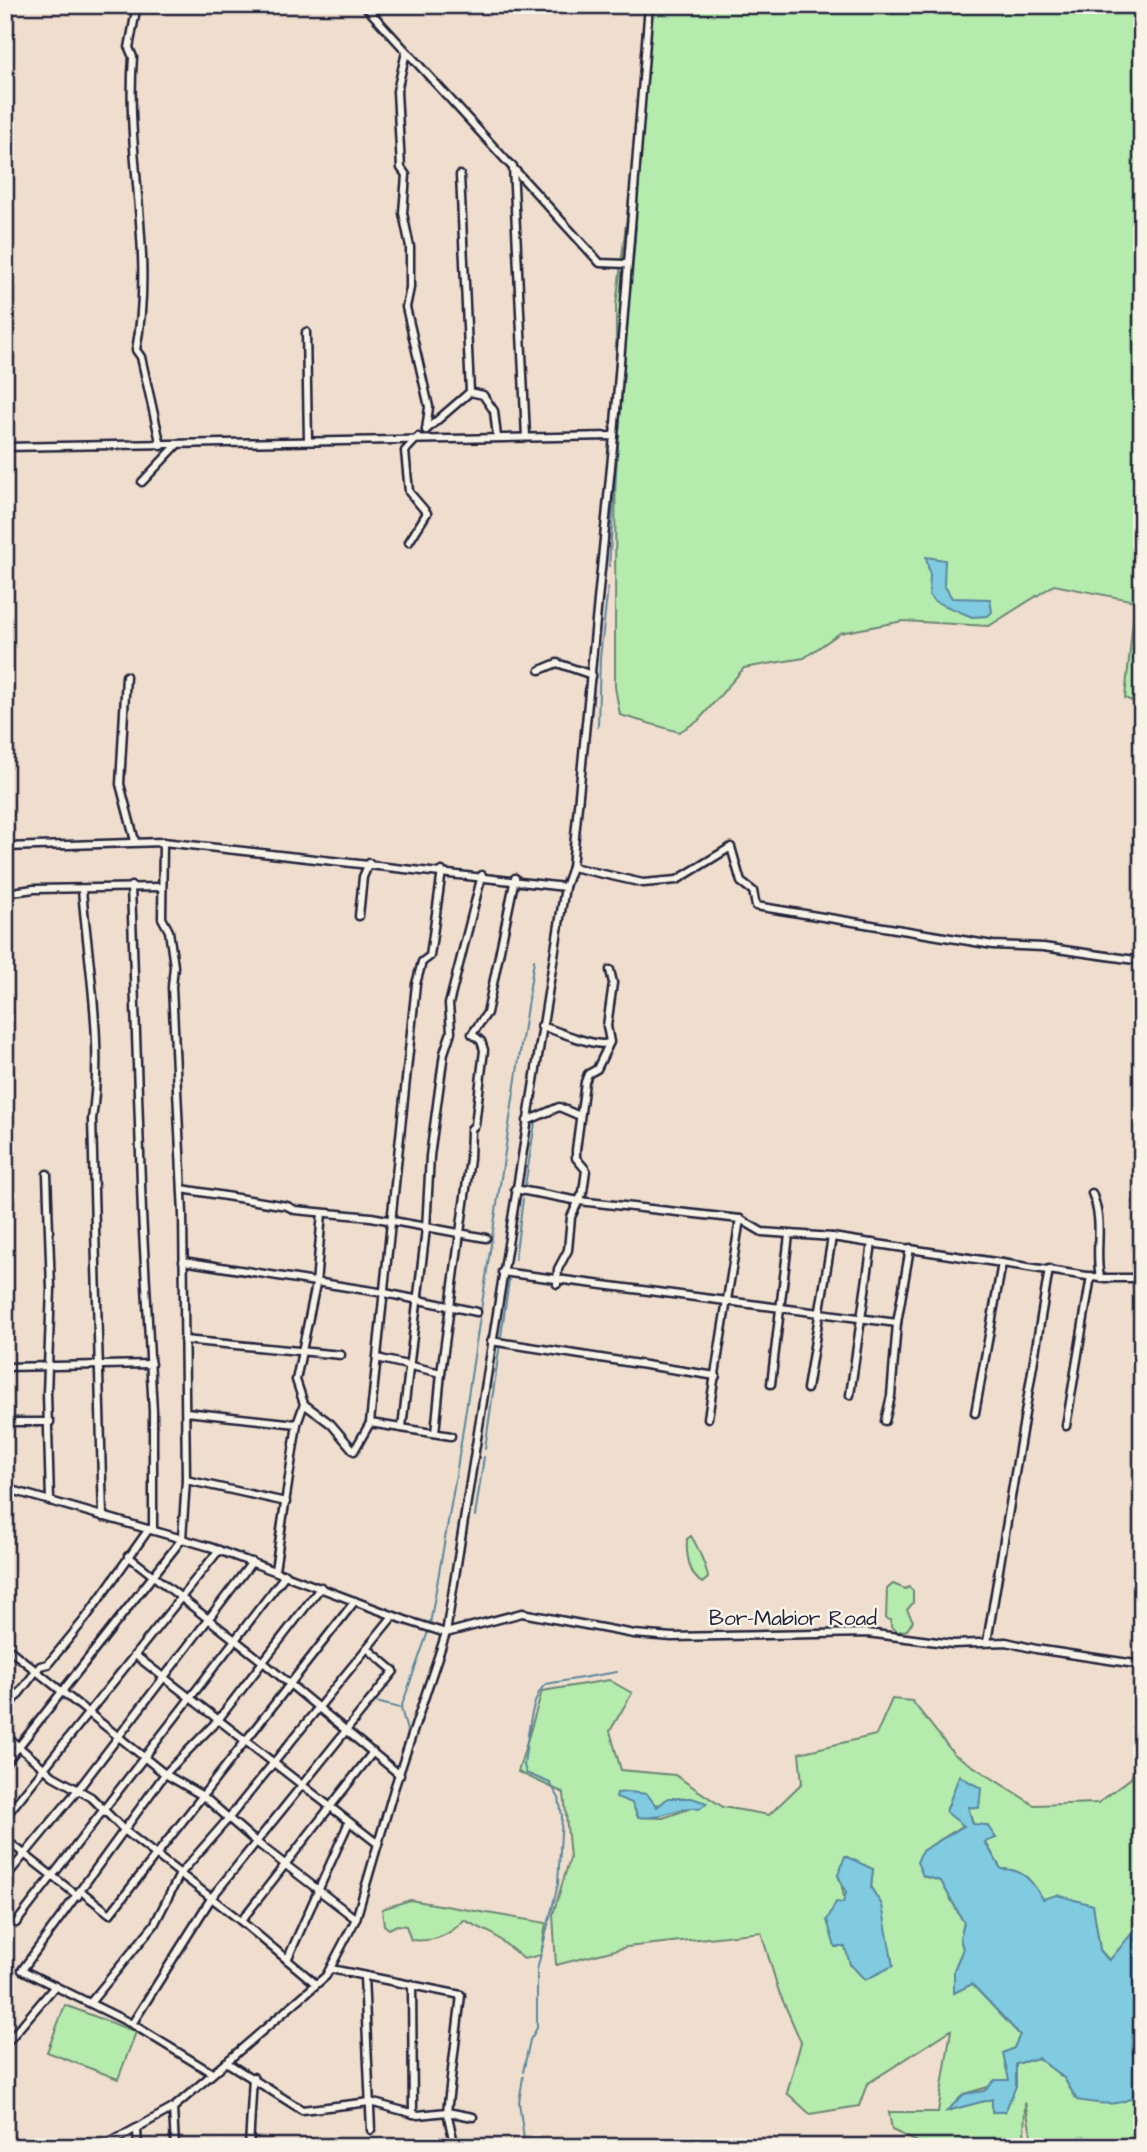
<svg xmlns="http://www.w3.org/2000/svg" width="1147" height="2152" viewBox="0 0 1147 2152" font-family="'Architects Daughter',sans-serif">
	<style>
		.green { fill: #b5ebad; stroke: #6c8674; stroke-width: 2; fill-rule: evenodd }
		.water { fill: #80cbe0; stroke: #5a879e; stroke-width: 2 }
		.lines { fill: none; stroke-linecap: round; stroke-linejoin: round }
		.stream { stroke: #5a879e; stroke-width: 2 }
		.minor-casing { stroke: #22223b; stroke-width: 11 }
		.minor { stroke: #f7f3e8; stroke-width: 6 }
		.labels { text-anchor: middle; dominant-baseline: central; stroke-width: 5; stroke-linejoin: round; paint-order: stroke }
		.street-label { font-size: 21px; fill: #22223b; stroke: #f7f3e8 }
	</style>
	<rect width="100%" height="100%" fill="#efdecd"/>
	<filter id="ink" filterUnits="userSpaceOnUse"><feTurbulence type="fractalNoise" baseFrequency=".0143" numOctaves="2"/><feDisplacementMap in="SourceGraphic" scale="14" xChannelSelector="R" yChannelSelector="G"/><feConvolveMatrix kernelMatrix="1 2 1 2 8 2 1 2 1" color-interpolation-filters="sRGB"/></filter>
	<g filter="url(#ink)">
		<g class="green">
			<path d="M653 5H1142V706L1125 698 1135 601 1054 585 989 626 903 621 840 633 804 658 744 668 698 721 679 732 620 715 615 687V634L616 305Z"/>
			<path d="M691 1536C697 1545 707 1568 708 1578L702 1583C689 1575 686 1554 687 1539Z"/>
			<path d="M893 1584 905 1589 909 1587 913 1591V1603L907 1610 913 1621 907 1630 898 1632 891 1627V1620L886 1619 887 1589Z"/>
			<path d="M609 1680 632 1693 610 1731 621 1770 675 1775 723 1807 769 1815 802 1783 799 1753 876 1735 892 1699 912 1701 954 1754 1034 1805 1098 1803 1131 1778 1142 1751V1921L1110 1961 1100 1950 1093 1905 1043 1899C1031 1881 1024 1869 1001 1869L985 1841 995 1838 973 1824 960 1776 946 1811 964 1825 922 1851 923 1876 941 1881 964 1923 960 1938 963 1949 954 1970V1993L972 1984 1020 2035 1014 2048 1009 2081 964 2094 949 2110 992 2099 1016 2086V2064L1038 2058 1064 2078 1077 2100 1135 2097 1142 2089V2147H1028L1032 2140 1025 2102 1024 2143 1020 2147H928L892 2130 889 2112H938L951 2030 867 2084 859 2106 810 2114 787 2093 801 2042 779 1992 761 1932 627 1947 556 1965 553 1914 570 1858 564 1793 518 1772 542 1691ZM632 1803C657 1807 680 1803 706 1803L663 1818 638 1817ZM873 1869 871 1888 882 1905 850 1964C842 1935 850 1902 838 1875Z"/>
			<path d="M410 1900 546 1923 541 1955 524 1959 493 1934 464 1920C447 1937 435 1942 411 1940L406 1926 397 1925 389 1929 384 1925 382 1909Z"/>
			<path d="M65 2005 136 2032 118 2079 47 2052Z"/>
		</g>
		<g class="water">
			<path d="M926 557 945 560 944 585 952 598 990 599 992 612 988 616 972 617 934 601 929 595 930 576Z"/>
			<path d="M959 1776 981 1788 979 1808 968 1807 973 1824 987 1825 996 1838 985 1842 1001 1869C1024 1869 1031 1880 1043 1899L1057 1895 1093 1905 1100 1950 1109 1961 1142 1921V2089C1126 2109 1100 2104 1077 2100L1064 2078 1038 2058 1016 2064V2086L1005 2112H992V2099L947 2111 964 2094 984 2091 995 2080H1009L1003 2053 1014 2048 1020 2035 972 1984 954 1993V1970L963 1949 960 1938 964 1923 941 1881 923 1876 917 1862 922 1851 964 1826 946 1812Z"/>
			<path d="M629 1792 647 1794 657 1807 668 1798H692L707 1803 699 1809C680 1804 661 1821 638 1817L632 1803 616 1797 617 1793Z"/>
			<path d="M845 1856 873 1869 871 1888 882 1905 893 1966 865 1980 850 1964 845 1947H835L827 1920 836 1902 843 1903 846 1893 838 1875Z"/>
		</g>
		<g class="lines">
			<g class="stream">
				<path d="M631 287 636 225"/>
				<path d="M609 566 629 299"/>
				<path d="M598 727 600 658 608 587"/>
				<path d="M525 1186 535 1123"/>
				<path d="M515 1259 523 1199"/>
				<path d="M485 1449 509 1280"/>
				<path d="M475 1516 484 1457"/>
				<path d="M430 1624 455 1482 534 960"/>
				<path d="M372 1701 400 1708"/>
				<path d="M407 1731 401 1708 429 1629"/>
				<path d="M523 2072 530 2040 537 2028V1970L558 1884 562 1816 559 1798 550 1783 526 1773 524 1765C527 1745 530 1696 546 1684L617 1672"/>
				<path d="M523 2077 519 2102 525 2147"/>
			</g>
			<g class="minor-casing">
				<g id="minor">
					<path d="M137 5 129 48 133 57C125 156 155 251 136 350L141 357 161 446"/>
					<path d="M364 5 600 263 626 264"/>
					<path d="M756 5 764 6"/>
					<path d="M406 52 397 91 401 168 406 175 403 213 410 247V288L406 307 429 407 426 430"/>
					<path d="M513 166 526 437"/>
					<path d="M460 175 470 392"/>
					<path d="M306 332 308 440"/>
					<path d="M426 430 470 392 483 395 494 411 497 437"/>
					<path d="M5 447 614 436"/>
					<path d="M142 482 176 446"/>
					<path d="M409 542 427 513 409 492 405 451 418 437"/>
					<path d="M540 670 557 663 592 675"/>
					<path d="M126 676 120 784 135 841"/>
					<path d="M5 847 163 842 565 887"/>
					<path d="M572 867 643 883 677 880 731 847 741 882 753 891 756 906 993 945 1043 947 1142 961"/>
					<path d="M131 886 142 1213 153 1411V1530"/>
					<path d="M82 889C88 964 104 1045 92 1119L103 1517"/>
					<path d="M5 893 34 889 161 887"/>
					<path d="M359 916 363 877 369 863"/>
					<path d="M541 1026C556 1030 596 1048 608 1043"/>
					<path d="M527 1121 559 1107 580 1116"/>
					<path d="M47 1174 51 1289 47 1393 50 1501"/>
					<path d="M182 1189 287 1206 295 1210 371 1217 486 1238"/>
					<path d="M515 1189 579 1201 740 1219 762 1232 832 1237 1100 1278H1142"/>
					<path d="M1092 1193C1105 1226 1094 1247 1100 1278"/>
					<path d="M183 1261 385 1293 477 1312"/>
					<path d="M502 1272 897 1323"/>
					<path d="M557 1284 558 1269 568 1250 571 1217 583 1192 586 1170 576 1158V1150L585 1082 588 1074 597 1069 610 1042 607 1026 613 983 610 970"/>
					<path d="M184 1340 341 1355"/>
					<path d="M491 1341 716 1376"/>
					<path d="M377 1358 441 1373"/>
					<path d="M5 1367 151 1364"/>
					<path d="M771 1384 789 1235"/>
					<path d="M807 1389 832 1237"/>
					<path d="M850 1395 872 1243"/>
					<path d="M304 1404 331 1424 354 1451 370 1423 451 1436"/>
					<path d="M186 1412 297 1424"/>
					<path d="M975 1413 1002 1263"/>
					<path d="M708 1418 740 1219"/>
					<path d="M885 1421 891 1396 897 1323 910 1248"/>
					<path d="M5 1422H50"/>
					<path d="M370 1423 416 984 422 962 430 956 442 871"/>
					<path d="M1066 1426 1091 1276"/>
					<path d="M402 1427 426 1229 430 1156 444 1053 451 1032 449 1004 482 875"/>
					<path d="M435 1433 441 1373 470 1159 471 1129 475 1125 484 1050 481 1041 472 1034 487 1013 515 878"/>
					<path d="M186 1480 286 1502"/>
					<path d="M5 1488 210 1547 405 1620 446 1633 522 1613 634 1634 672 1637 867 1633 953 1644 1006 1642 1036 1649 1142 1665"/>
					<path d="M128 1556 263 1662 400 1775"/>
					<path d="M275 1570 297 1424 304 1404 296 1380 316 1284 322 1213"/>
					<path d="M321 1587 218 1720 165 1774 22 1970 132 2024 212 1897 394 1671 367 1648"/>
					<path d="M987 1642 1049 1269"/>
					<path d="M5 1646 165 1774 203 1796 256 1842 356 1919"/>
					<path d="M135 1655 378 1844"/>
					<path d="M5 1712 40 1666 48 1664 85 1619 149 1529"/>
					<path d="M5 1735 53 1776 91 1797 124 1830 241 1921 316 1984"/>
					<path d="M5 1764 182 1539 186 1480 183 1214 172 987 174 966 169 931 162 918 163 842"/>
					<path d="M5 1817 219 1550"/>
					<path d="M5 1839 78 1896"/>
					<path d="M5 1878 77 1791 252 1562"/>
					<path d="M81 1891 110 1914 355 1601"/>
					<path d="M241 1921 373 1752"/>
					<path d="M16 1923 286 1574"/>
					<path d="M287 1960 349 1822"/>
					<path d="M331 1969 461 1995 447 2112 455 2147"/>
					<path d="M364 1976 371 2130"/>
					<path d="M412 1984 413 2114"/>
					<path d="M90 2003 154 1925 180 1874 228 1819 393 1616"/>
					<path d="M132 2024 212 2073"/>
					<path d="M5 2045 55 1986"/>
					<path d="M226 2062 302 2110 370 2102 418 2115 447 2112 473 2117"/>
					<path d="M173 2108 175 2147"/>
					<path d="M137 2130 138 2147"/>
					<path d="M102 2147 173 2108 326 1976 356 1919 394 1789 446 1633 565 887 572 867 614 436 649 5"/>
					<path d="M249 2147 253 2077"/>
				</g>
			</g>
			<use href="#minor" class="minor"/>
		</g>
	</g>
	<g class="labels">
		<g class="street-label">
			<text x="793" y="1618">Bor-Mabior Road</text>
		</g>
	</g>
	<rect width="1147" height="2152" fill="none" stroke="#f7f3e8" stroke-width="28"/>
	<rect x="14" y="14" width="1119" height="2124" fill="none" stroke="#22223b" stroke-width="2.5" filter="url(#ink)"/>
</svg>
